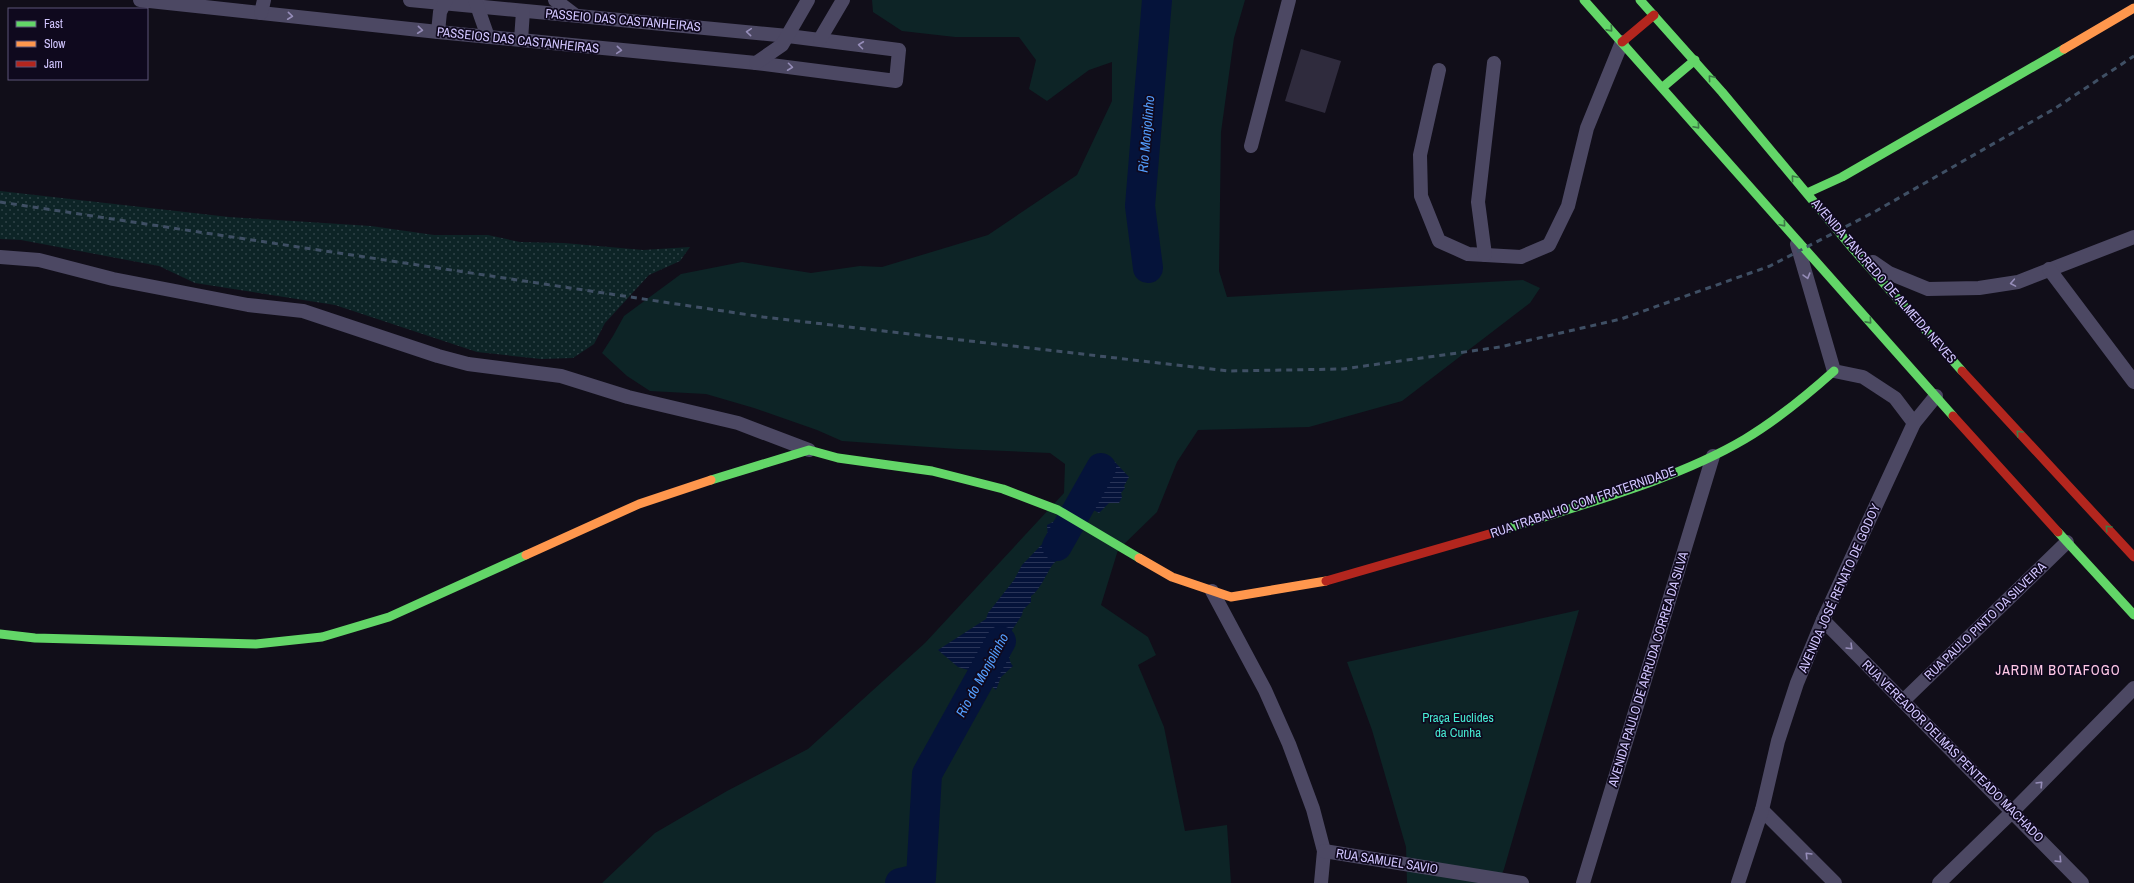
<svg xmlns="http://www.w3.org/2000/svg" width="2134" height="883" viewBox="0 0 2134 883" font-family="'Archivo Narrow',sans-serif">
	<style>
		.grass { fill: url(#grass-dots) }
		.park { fill: #0d2426 }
		.water { fill: url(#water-rules) }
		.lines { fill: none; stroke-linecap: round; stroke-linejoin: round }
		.stream { stroke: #05133a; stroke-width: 5 }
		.river { stroke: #05133a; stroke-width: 30 }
		.building { fill: #2f2b3d }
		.street { stroke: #4c4863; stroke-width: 14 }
		.fast { stroke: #63d668; stroke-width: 9 }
		.slow { stroke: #ff974d; stroke-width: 9 }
		.jam { stroke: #b3261e; stroke-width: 9 }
		.rail { stroke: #3f4f64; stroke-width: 3; stroke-dasharray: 6 5; stroke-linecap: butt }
		.oneway { stroke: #968db9 }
		.oneway2 { stroke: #3d7a47 }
		.labels { text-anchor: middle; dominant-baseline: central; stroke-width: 3.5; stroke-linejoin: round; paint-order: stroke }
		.street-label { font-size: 13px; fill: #d2c6ff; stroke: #0f091e }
		.park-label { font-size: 13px; fill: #46ebd2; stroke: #0f091e }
		.water-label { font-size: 14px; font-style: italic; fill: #549fff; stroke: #0f091e }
		.neighbourhood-label { font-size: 14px; letter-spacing: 1px; fill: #ffc8e6; stroke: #0f091e }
	</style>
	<defs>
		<pattern id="grass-dots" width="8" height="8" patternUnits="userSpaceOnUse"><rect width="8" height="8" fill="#0d2426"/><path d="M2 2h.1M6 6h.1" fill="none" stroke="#2f4247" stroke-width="1.8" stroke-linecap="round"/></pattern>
		<pattern id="water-rules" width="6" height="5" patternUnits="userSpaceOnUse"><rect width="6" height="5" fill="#05133a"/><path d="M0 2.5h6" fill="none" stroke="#293458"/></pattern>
	</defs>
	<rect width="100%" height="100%" fill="#110e19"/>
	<path class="grass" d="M0 191 229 217 371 226 434 235H488L520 242 564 243 643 250 690 247 680 261 649 275 605 323 594 344 573 358 541 359 477 352 335 305 195 283 159 266 21 240 0 239Z"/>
	<g class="park">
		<path d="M872 0H1245L1234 38 1221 132 1219 271 1227 297 1523 280 1540 288 1530 303 1402 401 1309 427 1198 430 1177 462 1157 512 1118 550 1101 605 1148 637 1156 655 1138 665 1164 727 1185 831 1227 825 1231 883H602L655 833 727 791 808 749 925 643 1064 493 1065 464 1050 453 958 449 842 441 817 430 754 408 706 394 650 391 627 376 602 353 613 336 624 316 681 274 742 262 811 273 860 266 882 267 988 235 1077 175 1112 101V62L1089 70 1047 101 1029 89 1036 60 1019 37H955L902 31 873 12Z"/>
		<path d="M1579 610 1504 869 1498 883H1407L1406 847 1372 730 1347 662Z"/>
	</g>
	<g class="water">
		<path d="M1113 460 1129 477 1124 486 1125 488 1121 493 1122 497 1119 503H1109L1099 513 1086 506 1093 492 1091 477 1098 461Z"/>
		<path d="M1063 517 1078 525 1072 543 1064 548 1063 556C1059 559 1053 563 1051 567 1046 575 1039 591 1031 596V602L1023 610 1022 615 1012 630 1011 642 1015 645C1009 651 1007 659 1013 666L1001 677 996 690 975 672 958 667 938 650 986 619 988 613 1014 580 1022 565 1048 538 1047 525Z"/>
	</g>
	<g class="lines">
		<path class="stream" d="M921 878 929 883"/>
		<g class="river">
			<path d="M1148 268 1140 206 1157 0"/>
			<path d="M1057 546 1101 468"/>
			<path d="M900 883 921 878 927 774 1001 641"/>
		</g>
	</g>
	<path class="building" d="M1301 49 1341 61 1325 113 1285 101Z"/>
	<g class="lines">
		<g class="street">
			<path d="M140 0 438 32 756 63 896 81 899 50 788 36 410 0"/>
			<path d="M475 0 488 37"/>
			<path d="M555 0 575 15"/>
			<path d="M261 13 264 0"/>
			<path d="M438 32 440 12 446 0"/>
			<path d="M820 39 843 0"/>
			<path d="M521 40 523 11"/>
			<path d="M756 63 782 45 808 0"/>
			<path d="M1439 70 1420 155 1421 196 1439 241 1468 254 1521 257 1549 245 1568 206 1587 128 1622 42"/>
			<path d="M1251 146 1289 0"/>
			<path d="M1797 244 1834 371 1863 377 1895 398 1914 423"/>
			<path d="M1485 255 1478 202 1494 63"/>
			<path d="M0 257 39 260 113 279 248 305 303 311 438 356 468 364 561 376 628 397 738 423 809 450"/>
			<path d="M1873 262 1889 273 1928 289 1979 288 2018 282 2134 237"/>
			<path d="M2049 269 2134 382"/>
			<path d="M1212 591 1265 690 1289 744 1313 809 1324 851 1321 883"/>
			<path d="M1823 620 2082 883"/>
			<path d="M1904 700 2067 542"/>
			<path d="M1762 810 1835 883"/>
			<path d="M1324 851 1522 883"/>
			<path d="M1583 883 1713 456"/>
			<path d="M1738 883 1762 810 1778 741 1797 683 1823 620 1914 423 1936 396"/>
			<path d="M1939 883 2013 811 2134 688"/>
		</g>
		<g class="fast">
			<path d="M1584 0 1953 416"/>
			<path d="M1640 0 1722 92 1854 250 1962 371"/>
			<path d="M1663 87 1695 60"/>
			<path d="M1807 193 1842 177 2064 49"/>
			<path d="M711 480 809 450 838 458 932 471 1003 489 1058 510 1139 558"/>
			<path d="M1503 530C1582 504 1674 481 1745 439 1777 420 1806 396 1834 371"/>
			<path d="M2058 532 2134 615"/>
			<path d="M0 634 35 638 256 644 322 637 389 617 526 555"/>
		</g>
		<g class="slow">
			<path d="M2064 49 2134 8"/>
			<path d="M526 555 639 504 711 480"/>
			<path d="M1139 558 1172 577 1231 597 1326 581"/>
		</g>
		<g class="jam">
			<path d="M1622 42 1654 15"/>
			<path d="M1962 371 2134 557"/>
			<path d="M1953 416 2058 532"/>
			<path d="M1326 581 1503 530"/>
		</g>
		<path class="rail" d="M0 202 763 317 1228 371 1343 369 1500 347 1621 319 1770 266 1876 211 2054 109 2134 56"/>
	</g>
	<defs><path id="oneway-chevron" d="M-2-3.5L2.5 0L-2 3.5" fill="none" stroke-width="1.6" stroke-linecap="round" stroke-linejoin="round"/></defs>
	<g class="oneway">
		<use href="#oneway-chevron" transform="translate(290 16) rotate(6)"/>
		<use href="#oneway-chevron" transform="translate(420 30) rotate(6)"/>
		<use href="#oneway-chevron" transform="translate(749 32) rotate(-175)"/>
		<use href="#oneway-chevron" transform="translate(861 45) rotate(-173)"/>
		<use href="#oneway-chevron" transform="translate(619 50) rotate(5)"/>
		<use href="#oneway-chevron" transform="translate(790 67) rotate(7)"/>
		<use href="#oneway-chevron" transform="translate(1807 276) rotate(74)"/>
		<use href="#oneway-chevron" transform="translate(2013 283) rotate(170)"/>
		<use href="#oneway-chevron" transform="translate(1850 647) rotate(45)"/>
		<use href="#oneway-chevron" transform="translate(2040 784) rotate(-46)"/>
		<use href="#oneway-chevron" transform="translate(1808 855) rotate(-135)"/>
		<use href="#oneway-chevron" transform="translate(2059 860) rotate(46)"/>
	</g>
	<g class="oneway2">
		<use href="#oneway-chevron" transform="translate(1610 29) rotate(48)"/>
		<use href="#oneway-chevron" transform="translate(1711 78) rotate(-130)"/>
		<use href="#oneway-chevron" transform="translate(1697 126) rotate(49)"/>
		<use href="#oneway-chevron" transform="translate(1794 178) rotate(-130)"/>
		<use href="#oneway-chevron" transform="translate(1783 224) rotate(49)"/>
		<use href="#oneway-chevron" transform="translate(1869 321) rotate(48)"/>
		<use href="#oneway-chevron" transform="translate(2019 433) rotate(-133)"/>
		<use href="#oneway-chevron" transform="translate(2108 528) rotate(-133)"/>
	</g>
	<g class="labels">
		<g class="street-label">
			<text transform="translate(623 20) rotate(5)">PASSEIO DAS CASTANHEIRAS</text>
			<text transform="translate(518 40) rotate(6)">PASSEIOS DAS CASTANHEIRAS</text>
			<text transform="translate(1884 281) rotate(49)">AVENIDA TANCREDO DE ALMEIDA NEVES</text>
			<text transform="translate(1583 502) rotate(-19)">RUA TRABALHO COM FRATERNIDADE</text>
			<text transform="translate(1839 588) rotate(-66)">AVENIDA JOSÉ RENATO DE GODOY</text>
			<text transform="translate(1985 621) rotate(-44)">RUA PAULO PINTO DA SILVEIRA</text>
			<text transform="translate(1648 669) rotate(-73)">AVENIDA PAULO DE ARRUDA CORREA DA SILVA</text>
			<text transform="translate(1953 751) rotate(45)">RUA VEREADOR DELMAS PENTEADO MACHADO</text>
			<text transform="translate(1387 861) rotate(9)">RUA SAMUEL SAVIO</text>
		</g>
		<g class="park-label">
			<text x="1458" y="717">Praça Euclides<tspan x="1458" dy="15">da Cunha</tspan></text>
		</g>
		<g class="water-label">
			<text transform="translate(1146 134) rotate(-85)">Rio Monjolinho</text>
			<text transform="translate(982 675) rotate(-61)">Rio do Monjolinho</text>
		</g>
		<g class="neighbourhood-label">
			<text x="2058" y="670">JARDIM BOTAFOGO</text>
		</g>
	</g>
	<rect x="8" y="8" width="140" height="72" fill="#0f091e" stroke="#5d5578"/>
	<rect x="16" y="21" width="20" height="6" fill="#63d668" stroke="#5d5578"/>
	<text x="44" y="28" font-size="12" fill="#d2c6ff">Fast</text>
	<rect x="16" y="41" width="20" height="6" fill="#ff974d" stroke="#5d5578"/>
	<text x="44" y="48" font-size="12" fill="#d2c6ff">Slow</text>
	<rect x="16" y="61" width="20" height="6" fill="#b3261e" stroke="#5d5578"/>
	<text x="44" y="68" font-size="12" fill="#d2c6ff">Jam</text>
</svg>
